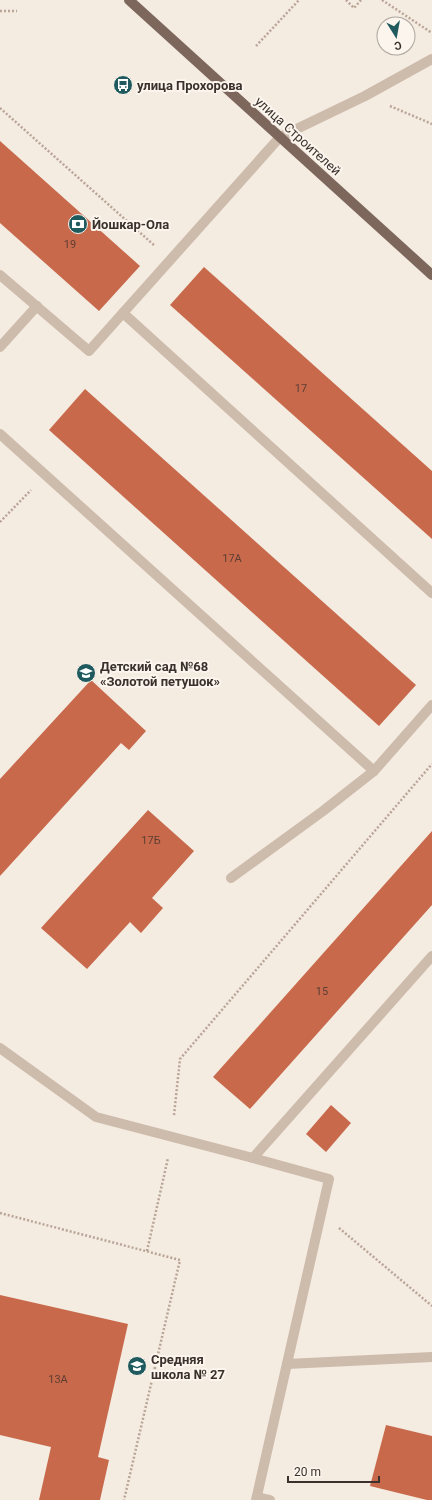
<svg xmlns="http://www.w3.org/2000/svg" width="432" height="1500" viewBox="0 0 432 1500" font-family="Roboto,sans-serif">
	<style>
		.building { fill: #c8694b }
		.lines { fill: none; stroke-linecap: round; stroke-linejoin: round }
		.path { stroke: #b9a596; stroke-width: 2.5; stroke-dasharray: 2 2; stroke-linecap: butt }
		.service { stroke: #cdbbac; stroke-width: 10 }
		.primary { stroke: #7d675c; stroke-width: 10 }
		.labels { text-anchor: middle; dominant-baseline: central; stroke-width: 4; stroke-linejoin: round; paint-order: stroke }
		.number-label { font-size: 11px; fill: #5e3e33 }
		.poi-label { font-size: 13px; font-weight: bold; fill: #3b302b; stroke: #fbf5ee; text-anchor: start }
		.street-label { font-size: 13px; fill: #3b302b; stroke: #fbf5ee }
	</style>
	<rect width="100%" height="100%" fill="#f4ebe1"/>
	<g class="building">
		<path d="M0 141 140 266 99 311 0 223Z"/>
		<path d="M204 267 432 471V539L170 305Z"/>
		<path d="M85 389 416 685 379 726 49 430Z"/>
		<path d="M91 680 146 731 129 750 121 743 0 876V779Z"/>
		<path d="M148 810 194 851 152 898 163 908 141 933 130 922 87 969 41 928Z"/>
		<path d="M432 831V905L250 1109 213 1077Z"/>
		<path d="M331 1105 351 1123 326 1152 306 1134Z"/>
		<path d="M0 1295 128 1324 98 1457 109 1460 100 1500H39L51 1447 0 1435Z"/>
		<path d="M386 1425 432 1436V1500H427L370 1486Z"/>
	</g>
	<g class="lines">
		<g class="path">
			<path d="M346 0 354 8 361 0"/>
			<path d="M382 0 432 33"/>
			<path d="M0 11H17"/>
			<path d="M256 46 299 0"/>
			<path d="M390 106 432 124"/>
			<path d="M0 108 155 246"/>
			<path d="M0 522 31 490"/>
			<path d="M174 1115 180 1059 432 764"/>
			<path d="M0 1213 180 1260 124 1500"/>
			<path d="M339 1228 432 1306"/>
			<path d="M147 1251 168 1158"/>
		</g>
		<g class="service">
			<path d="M0 275 89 351 280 137 365 96 432 59"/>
			<path d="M123 313 432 593"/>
			<path d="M0 347 37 306"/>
			<path d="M0 434 374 771"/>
			<path d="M231 878 323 811 374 771 432 705"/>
			<path d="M0 1048 96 1117 253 1158 329 1179 256 1500"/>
			<path d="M253 1158 432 956"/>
			<path d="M287 1364 432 1357"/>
			<path d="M257 1497 270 1500"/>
		</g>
		<path class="primary" d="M129 0 432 275"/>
	</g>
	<defs>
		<g id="bus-disc" transform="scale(1)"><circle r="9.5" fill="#1f5a5e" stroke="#fbf5ee"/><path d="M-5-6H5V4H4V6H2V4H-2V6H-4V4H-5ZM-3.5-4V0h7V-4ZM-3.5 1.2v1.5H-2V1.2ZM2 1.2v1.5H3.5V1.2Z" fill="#fff"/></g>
		<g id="bank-disc" transform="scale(1)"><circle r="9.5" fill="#1f5a5e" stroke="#fbf5ee"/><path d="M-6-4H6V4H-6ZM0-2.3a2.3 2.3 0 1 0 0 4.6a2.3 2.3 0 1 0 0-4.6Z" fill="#fff"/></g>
		<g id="school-disc" transform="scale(1)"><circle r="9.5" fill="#1f5a5e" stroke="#fbf5ee"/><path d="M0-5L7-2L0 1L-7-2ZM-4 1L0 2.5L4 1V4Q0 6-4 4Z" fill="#fff"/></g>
	</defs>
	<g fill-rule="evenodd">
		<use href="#bus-disc" x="123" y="85"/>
		<use href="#bank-disc" x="78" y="224"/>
		<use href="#school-disc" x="86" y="673"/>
		<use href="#school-disc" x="137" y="1366"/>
	</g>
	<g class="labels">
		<g class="number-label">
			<text x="70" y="244">19</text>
			<text x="301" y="388">17</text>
			<text x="232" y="558">17А</text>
			<text x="151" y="840">17Б</text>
			<text x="322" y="991">15</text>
			<text x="58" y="1379">13А</text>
		</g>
		<g class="poi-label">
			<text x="137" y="85">улица Прохорова</text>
			<text x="92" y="224">Йошкар-Ола</text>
			<text x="100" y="666">Детский сад №68<tspan x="100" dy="15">«Золотой петушок»</tspan></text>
			<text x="151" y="1359">Средняя<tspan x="151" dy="15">школа № 27</tspan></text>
		</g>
		<g class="street-label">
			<text transform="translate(298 136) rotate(42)">улица Строителей</text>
		</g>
	</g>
	<g transform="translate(396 36) rotate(169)"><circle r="19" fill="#fbf5ee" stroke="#aea6a0"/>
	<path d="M0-3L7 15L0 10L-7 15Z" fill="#1f5a5e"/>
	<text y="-6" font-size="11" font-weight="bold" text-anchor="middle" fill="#3b302b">С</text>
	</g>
	<path d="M288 1476v6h91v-6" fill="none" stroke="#3b302b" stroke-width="2"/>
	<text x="294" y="1476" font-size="12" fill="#3b302b" stroke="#fbf5ee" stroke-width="3" paint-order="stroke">20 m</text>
</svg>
